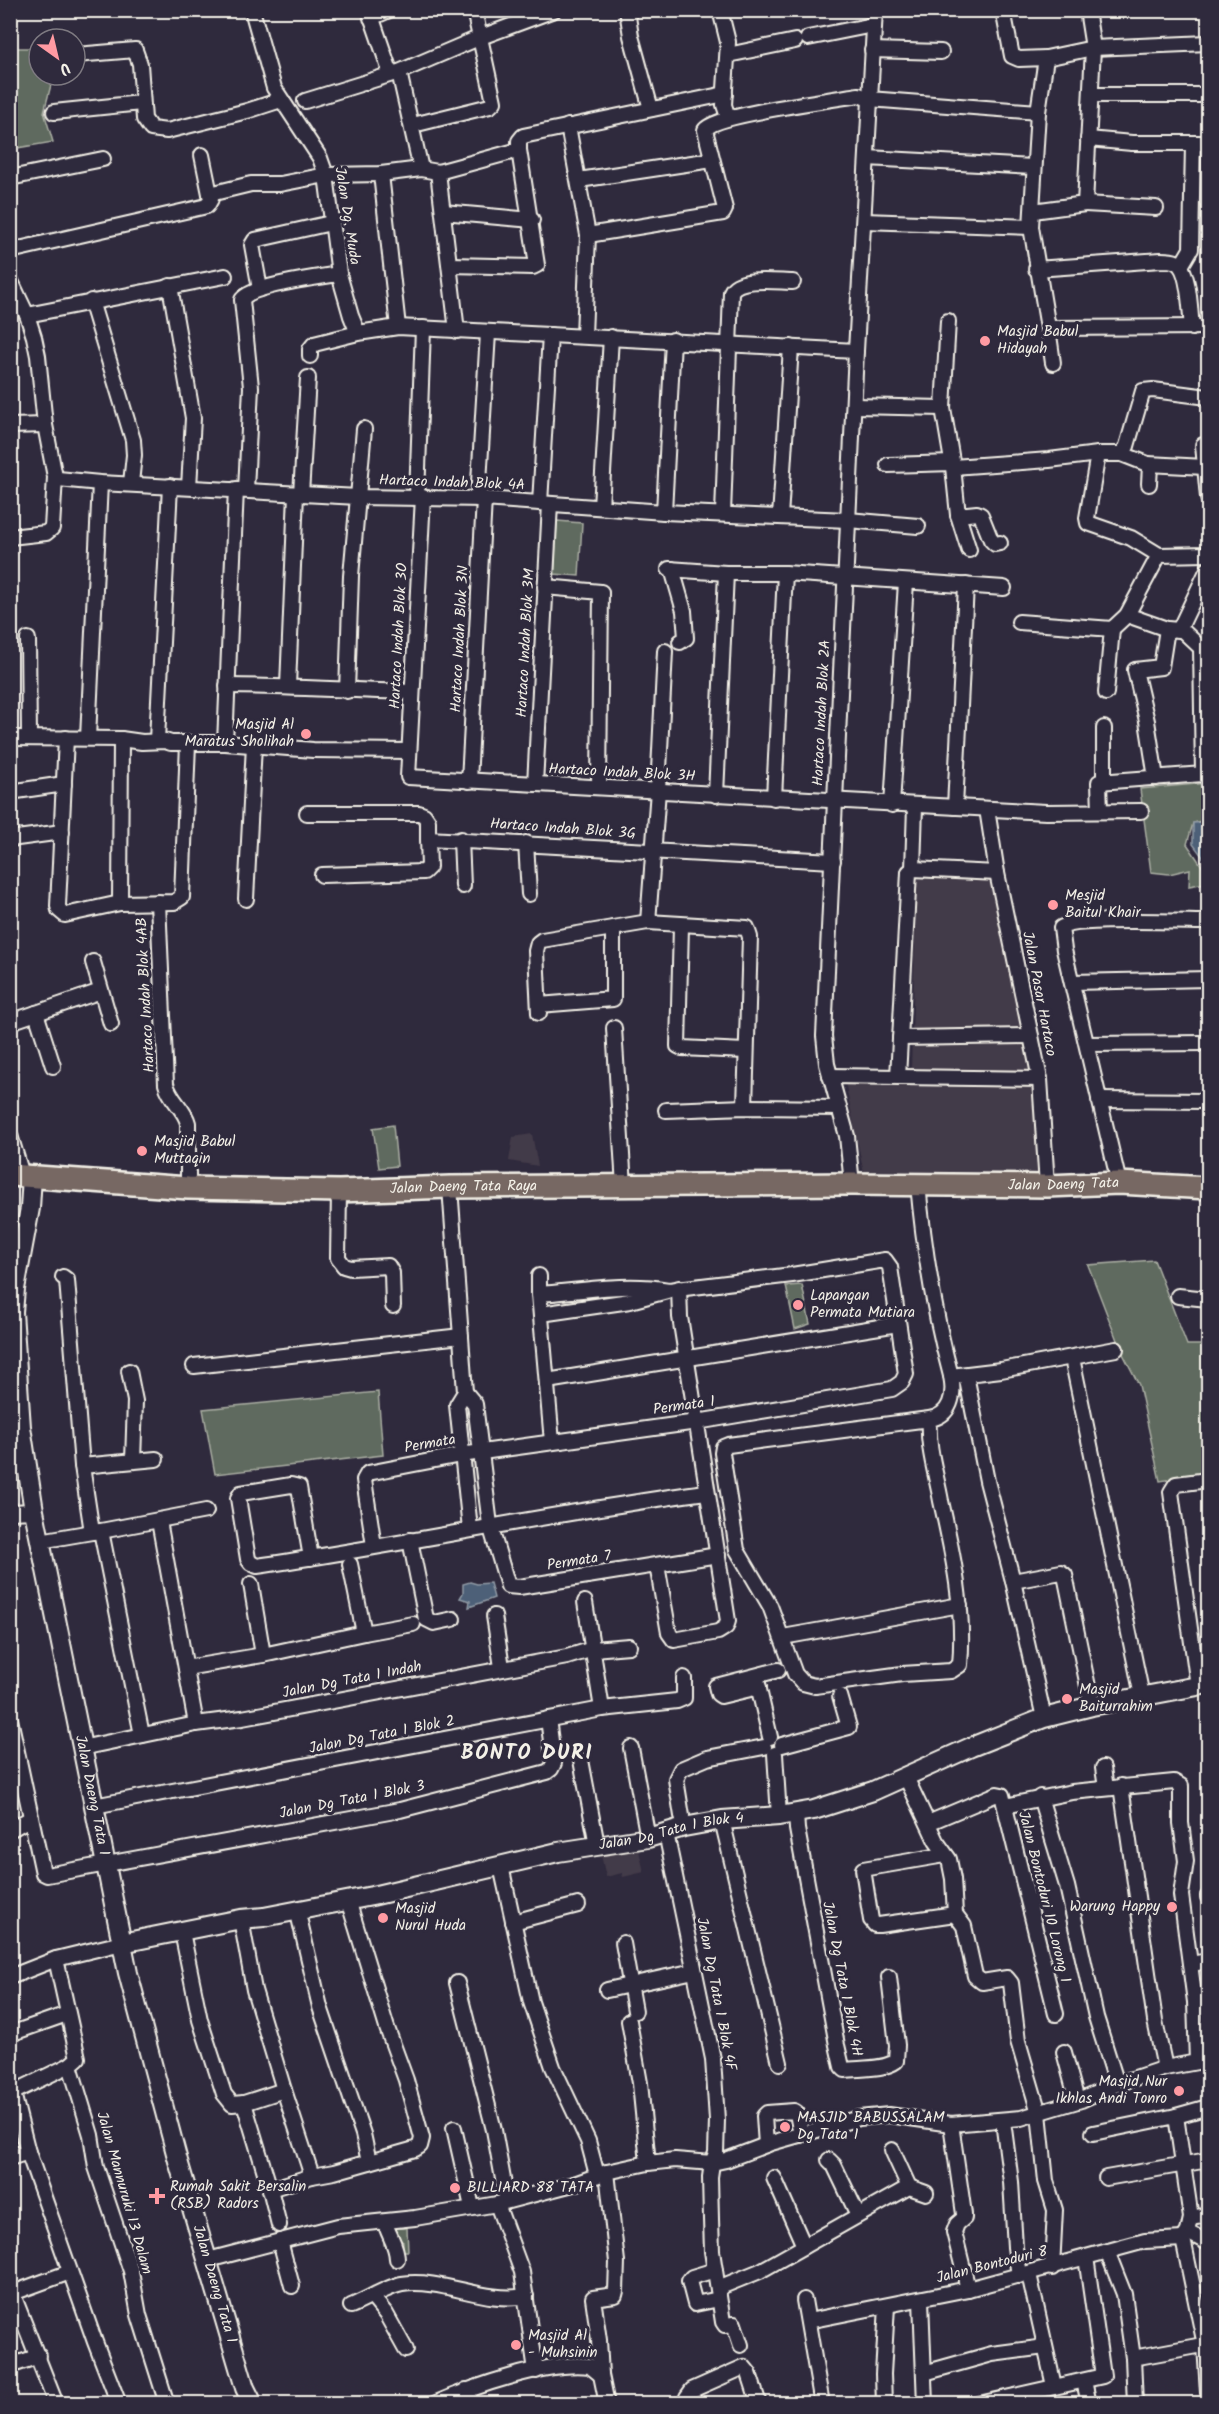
<svg xmlns="http://www.w3.org/2000/svg" width="1219" height="2414" viewBox="0 0 1219 2414" font-family="Kalam,sans-serif">
	<style>
		.built { fill: #433a48 }
		.green { fill: #5f6a5e; stroke: #aaaea3; stroke-width: 1.5 }
		.water { fill: #4d6078; stroke: #909aa5; stroke-width: 1.5 }
		.lines { fill: none; stroke-linecap: round; stroke-linejoin: round }
		.street-casing { stroke: #f4f1e8; stroke-width: 18 }
		.secondary-casing { stroke: #f4f1e8; stroke-width: 22 }
		.primary-casing { stroke: #f4f1e8; stroke-width: 26 }
		.street { stroke: #2f2a3d; stroke-width: 14 }
		.secondary { stroke: #2f2a3d; stroke-width: 18 }
		.primary { stroke: #776864; stroke-width: 21 }
		.poi-dot { fill: #ff9aa2; stroke: #2f2a3d; stroke-width: 2 }
		.labels { text-anchor: middle; dominant-baseline: central; stroke-width: 6; stroke-linejoin: round; paint-order: stroke }
		.street-label { font-size: 15px; fill: #f4f1e8; stroke: #2f2a3d }
		.poi-label { font-size: 15px; fill: #f4f1e8; stroke: #2f2a3d; text-anchor: start }
		.district-label { font-size: 21px; font-weight: bold; letter-spacing: 1.5px; fill: #f4f1e8; stroke: #2f2a3d }
	</style>
	<rect width="100%" height="100%" fill="#2f2a3d"/>
	<filter id="ink" filterUnits="userSpaceOnUse"><feTurbulence type="fractalNoise" baseFrequency=".0167" numOctaves="2"/><feDisplacementMap in="SourceGraphic" scale="12" xChannelSelector="R" yChannelSelector="G"/><feConvolveMatrix kernelMatrix="1 2 1 2 8 2 1 2 1" color-interpolation-filters="sRGB"/></filter>
	<g filter="url(#ink)">
		<g class="built">
			<path d="M917 873 1001 878 1057 1172 865 1178 844 1077 911 1070Z"/>
			<path d="M532 1134 538 1166 509 1161 513 1137Z"/>
			<path d="M638 1846 644 1872 623 1877 622 1873 606 1877 601 1855Z"/>
		</g>
		<g class="green">
			<path d="M53 29 67 31V39H50Z"/>
			<path d="M11 48H39V75H66L53 77 44 112 53 142 11 149Z"/>
			<path d="M557 521 582 523 579 576 554 574Z"/>
			<path d="M1208 783V819L1193 823 1187 844 1206 872 1205 883 1189 886 1190 869 1169 874 1151 872 1140 789Z"/>
			<path d="M393 1125 397 1166 379 1168 373 1128Z"/>
			<path d="M1154 1260 1187 1345H1208V1474L1160 1481 1139 1385 1120 1348 1088 1265Z"/>
			<path d="M802 1285 810 1324 795 1329 786 1286Z"/>
			<path d="M378 1392 383 1455 215 1474 203 1409Z"/>
			<path d="M384 2228H407L408 2251H403V2242L391 2234 388 2246 384 2245Z"/>
		</g>
		<g class="water">
			<path d="M1208 822V864L1193 844V823Z"/>
			<path d="M470 1582 477 1584 490 1583 494 1598 469 1607 470 1601 460 1598 463 1593V1584Z"/>
		</g>
		<g class="lines">
			<g class="street-casing">
				<g id="street">
					<path d="M252 10 274 88 320 158 326 175 339 274 351 316 358 333"/>
					<path d="M369 10 391 74"/>
					<path d="M627 10 631 36 651 109"/>
					<path d="M720 10 728 42 724 105 727 114 732 117"/>
					<path d="M1003 10 1012 56 1019 59 1046 58"/>
					<path d="M371 18 389 10"/>
					<path d="M808 38 873 25"/>
					<path d="M1208 43 1093 48 1046 58 1038 112 1031 227 1048 328 1208 327"/>
					<path d="M872 50 941 52"/>
					<path d="M76 55 135 50 140 64 144 119 151 129 167 131 247 111 281 100"/>
					<path d="M728 55 795 41"/>
					<path d="M399 72 421 169"/>
					<path d="M1092 95H1208"/>
					<path d="M305 101 399 72 481 37 554 10"/>
					<path d="M54 112 141 103"/>
					<path d="M413 125 490 106 494 102 474 10"/>
					<path d="M568 126 588 235 584 336"/>
					<path d="M1088 139 1132 143H1208"/>
					<path d="M867 158 1034 167"/>
					<path d="M438 172 457 331"/>
					<path d="M381 174 398 327"/>
					<path d="M10 178 103 159"/>
					<path d="M579 180 712 160"/>
					<path d="M210 194 251 184H280L326 175 381 174 421 169 438 172 519 150"/>
					<path d="M1085 204 1156 208"/>
					<path d="M1033 211 1085 204 1093 48 1087 10"/>
					<path d="M443 212 532 220"/>
					<path d="M864 221 1031 227"/>
					<path d="M588 235 723 213 725 209 705 130C714 115 835 99 859 95L869 99 1038 112"/>
					<path d="M10 251 207 206 211 199 210 194 202 155"/>
					<path d="M450 265 533 267 537 265 519 150V141L523 136 725 94"/>
					<path d="M1181 266 1191 249 1193 144"/>
					<path d="M1036 269 1161 260C1165 260 1172 260 1176 262 1190 269 1190 313 1192 328"/>
					<path d="M10 279 27 315 34 337 38 356 45 425 55 477 52 528 46 533 10 537"/>
					<path d="M170 286 193 418 189 487"/>
					<path d="M260 289 252 245 255 240 331 223"/>
					<path d="M91 301 133 440 134 455 131 483"/>
					<path d="M27 315 225 276"/>
					<path d="M1048 328 1053 363"/>
					<path d="M310 356V349L314 344 358 333 398 327 856 351"/>
					<path d="M855 406 943 408 948 321"/>
					<path d="M943 408 953 467"/>
					<path d="M10 426 45 425"/>
					<path d="M1203 445 1208 498"/>
					<path d="M1098 454 1087 518 1088 523 1131 538 1159 555"/>
					<path d="M1122 454 1150 465 1149 484"/>
					<path d="M1148 464 1205 467"/>
					<path d="M888 465 953 463"/>
					<path d="M55 477 58 479 100 483 358 497 484 499 664 512 848 520 918 526"/>
					<path d="M246 490 251 387 242 300C249 286 320 277 339 274"/>
					<path d="M301 494 308 378"/>
					<path d="M417 497 423 328"/>
					<path d="M423 497 408 777 1046 812 1141 811"/>
					<path d="M478 499 488 333"/>
					<path d="M540 503 550 335"/>
					<path d="M601 507 611 337"/>
					<path d="M664 512 673 340"/>
					<path d="M723 514 731 292C738 276 777 282 793 282"/>
					<path d="M958 515 977 513 981 515 991 540 995 544 1000 543"/>
					<path d="M780 517 791 347"/>
					<path d="M969 550 958 515 953 467 1049 460 1098 454H1122L1127 446 1143 391 1153 390 1208 397"/>
					<path d="M669 569 726 573H785L1004 588"/>
					<path d="M672 569 684 611 686 638 680 642"/>
					<path d="M545 587 601 592 599 787"/>
					<path d="M1127 615 1167 629 1179 630 1208 569"/>
					<path d="M1019 622 1112 629 1127 615 1159 555 1208 554"/>
					<path d="M28 639 29 737"/>
					<path d="M227 686C289 686 350 691 412 692"/>
					<path d="M288 686 296 494"/>
					<path d="M347 691 351 576 364 429"/>
					<path d="M1106 693 1112 629"/>
					<path d="M1104 728V782"/>
					<path d="M10 738 121 739 142 742 165 741 171 743H225L313 750 409 751"/>
					<path d="M66 738 58 906 59 910 65 915 120 903 174 902 182 897 188 743"/>
					<path d="M88 738 100 483"/>
					<path d="M157 740 170 486"/>
					<path d="M225 743 236 489"/>
					<path d="M1156 778 1147 721 1135 670 1161 667 1167 629"/>
					<path d="M469 781 484 499"/>
					<path d="M535 784 550 504"/>
					<path d="M10 792 64 784"/>
					<path d="M716 795 726 573"/>
					<path d="M774 798 785 573"/>
					<path d="M892 805 906 582"/>
					<path d="M955 807 966 585"/>
					<path d="M987 809 997 873 1040 1079 1047 1186"/>
					<path d="M1100 811 1099 782 1203 774 1201 648 1181 629"/>
					<path d="M307 813H419L424 815 428 821V839"/>
					<path d="M10 839 62 832"/>
					<path d="M461 839 463 886"/>
					<path d="M526 843 529 894"/>
					<path d="M913 869 915 806"/>
					<path d="M322 875 424 872 429 867 428 839 833 861"/>
					<path d="M246 899 254 745"/>
					<path d="M158 902 166 1084C170 1100 184 1108 188 1123V1188"/>
					<path d="M120 903 121 739"/>
					<path d="M648 922 658 790 665 651"/>
					<path d="M681 926 678 1046 682 1048 745 1051"/>
					<path d="M93 962 111 1024"/>
					<path d="M1072 982 1208 979"/>
					<path d="M539 1005 613 999V928"/>
					<path d="M36 1013 53 1066"/>
					<path d="M539 1013 536 951 538 943 542 940 648 922 747 928 750 937 745 1107"/>
					<path d="M10 1022 101 991"/>
					<path d="M614 1028 624 1186"/>
					<path d="M900 1038 1031 1036"/>
					<path d="M1087 1044 1208 1043"/>
					<path d="M830 1076 1040 1079"/>
					<path d="M898 1077 909 872 913 869 997 873"/>
					<path d="M1099 1100 1208 1101"/>
					<path d="M666 1110 745 1107 839 1108"/>
					<path d="M10 1135 22 1175"/>
					<path d="M1119 1183 1064 950 1061 928C1073 917 1186 922 1208 922"/>
					<path d="M852 1184 847 1136 827 1064 824 1036 856 351 875 10"/>
					<path d="M918 1184C924 1250 934 1313 951 1376L1001 1370 1116 1349"/>
					<path d="M450 1187 465 1392 457 1405 470 1529"/>
					<path d="M339 1191 338 1258 344 1266 351 1268 388 1266 392 1273 393 1306"/>
					<path d="M539 1276V1294L552 1442"/>
					<path d="M63 1277 67 1280 82 1466 92 1532 101 1531 142 1735"/>
					<path d="M1178 1296 1208 1299"/>
					<path d="M541 1314 630 1301 667 1291"/>
					<path d="M1072 1358 1142 1696"/>
					<path d="M194 1366 461 1336"/>
					<path d="M129 1371 135 1401 133 1461"/>
					<path d="M966 1375 987 1481 1013 1581 1044 1718"/>
					<path d="M547 1381 898 1324"/>
					<path d="M465 1392 475 1404 490 1525 508 1586 519 1587 718 1555"/>
					<path d="M929 1419C927 1447 936 1473 941 1501 953 1555 965 1609 960 1665L951 1671 902 1674 815 1686 803 1683 795 1674 770 1606 737 1550 722 1453 723 1447 728 1445 929 1419C951 1416 955 1395 951 1376"/>
					<path d="M10 1453 24 1452"/>
					<path d="M82 1466 156 1459"/>
					<path d="M10 1512 34 1511"/>
					<path d="M159 1521 196 1724"/>
					<path d="M101 1531 206 1511"/>
					<path d="M410 1540 426 1619 434 1623 453 1619"/>
					<path d="M40 1541 92 1532"/>
					<path d="M374 1546 364 1480 368 1473 461 1455 697 1422 892 1389 902 1382 906 1374 890 1267 885 1260 792 1275 669 1290C627 1282 581 1291 539 1294"/>
					<path d="M311 1558 299 1487 291 1485 241 1493 238 1498 248 1559 251 1563 257 1566C407 1544 556 1512 706 1492"/>
					<path d="M657 1565 669 1633 674 1640 718 1632 726 1627 728 1621 680 1317 679 1288"/>
					<path d="M1013 1581 1061 1572 1065 1575 1092 1706"/>
					<path d="M251 1584 263 1655"/>
					<path d="M585 1602 602 1709"/>
					<path d="M494 1616 502 1667"/>
					<path d="M364 1633 413 1624"/>
					<path d="M783 1637 960 1605"/>
					<path d="M186 1668 263 1655 364 1633 350 1564"/>
					<path d="M757 1681 770 1737"/>
					<path d="M1198 1686 1171 1492 1176 1484 1208 1480"/>
					<path d="M759 1687 721 1696 718 1694 716 1686 778 1670"/>
					<path d="M10 1719 43 1873 47 1875 400 1810 547 1772 551 1769 554 1763 548 1719"/>
					<path d="M782 1745 849 1727 840 1696"/>
					<path d="M81 1748 196 1724 242 1718 567 1657 593 1649 629 1646"/>
					<path d="M631 1748 648 1838"/>
					<path d="M775 1754 779 1816"/>
					<path d="M581 1760 597 1845"/>
					<path d="M1103 1768 1106 1788"/>
					<path d="M905 1775 936 1841 949 1859 953 1879 955 1914 964 1926 975 1976 982 1982 1007 1978 1011 1983 1018 2041 1039 2113 1046 2181 1055 2210 1052 2268"/>
					<path d="M1121 1786 1155 2021 1165 2068"/>
					<path d="M1040 1797 1067 1886 1096 2017 1117 2084"/>
					<path d="M94 1806 602 1709 677 1701 684 1698V1678"/>
					<path d="M796 1814 797 1829 837 2045 842 2067 845 2070C860 2068 884 2070 896 2061L897 2045 889 1977"/>
					<path d="M682 1816 676 1779 681 1769 707 1758 764 1747"/>
					<path d="M722 1820 780 2063"/>
					<path d="M928 1823 997 1794 1002 1795 1056 2014"/>
					<path d="M10 1830 31 1818"/>
					<path d="M666 1833 713 2059 717 2120 716 2153 712 2163 710 2177 711 2219 712 2251 723 2322 725 2325 734 2324 741 2345"/>
					<path d="M945 1855 863 1869 871 1920 875 1925H879L955 1914"/>
					<path d="M501 1866 531 2002 553 2067 588 2141 597 2175"/>
					<path d="M1208 1896V1897"/>
					<path d="M297 1909 320 2007 363 2134 369 2162"/>
					<path d="M241 1919 254 1990 284 2090 244 2103 270 2189 279 2225"/>
					<path d="M513 1922 578 1905"/>
					<path d="M182 1932 200 2020 224 2094 232 2104 244 2103"/>
					<path d="M623 1943 635 2011"/>
					<path d="M56 1959 78 2058 70 2065 91 2135 96 2167 131 2271 139 2315 167 2404"/>
					<path d="M1191 1964 1208 1961"/>
					<path d="M10 1977 56 1959 122 1943"/>
					<path d="M457 1983 494 2130 507 2201"/>
					<path d="M607 1990 694 1971"/>
					<path d="M629 2021 640 2083 648 2163"/>
					<path d="M10 2034 67 2014"/>
					<path d="M1064 2052 1077 2101"/>
					<path d="M13 2093 28 2152 95 2342 119 2404"/>
					<path d="M10 2094 70 2065"/>
					<path d="M1176 2116 1191 2218 1188 2232 1183 2239"/>
					<path d="M1003 2121 1011 2182 1015 2247 1019 2276"/>
					<path d="M951 2124 964 2214V2218L957 2224 954 2232 968 2289"/>
					<path d="M454 2128 472 2207"/>
					<path d="M1093 2133 1176 2116 1208 2107"/>
					<path d="M766 2145 764 2116 767 2113 794 2111 797 2113 801 2135"/>
					<path d="M892 2150 909 2187"/>
					<path d="M10 2158 28 2152"/>
					<path d="M829 2160 834 2165 858 2215"/>
					<path d="M607 2172 617 2262 616 2291 615 2295 593 2298 599 2340 601 2375 607 2404"/>
					<path d="M312 2176 334 2172 415 2149 420 2146 422 2138 406 2080 387 2028 348 1900"/>
					<path d="M774 2178 804 2246"/>
					<path d="M1106 2178 1208 2160"/>
					<path d="M270 2189 312 2176 284 2090"/>
					<path d="M497 2204 522 2272 536 2371"/>
					<path d="M1191 2218 1208 2215"/>
					<path d="M385 2222C388 2235 397 2245 397 2259"/>
					<path d="M1188 2232 1208 2243"/>
					<path d="M1183 2239 1205 2345 1208 2393"/>
					<path d="M280 2241 292 2286"/>
					<path d="M1107 2251 1124 2294 1133 2358 1135 2404"/>
					<path d="M208 2260 338 2226 415 2218 497 2204 577 2183 607 2172 648 2163 675 2160 712 2163 726 2160 771 2143 859 2118 889 2115 951 2124 1021 2118 1081 2100 1117 2084 1165 2068 1197 2062 1195 2002 1181 1895 1186 1861 1181 1823V1786L1174 1782 1072 1792 1005 1806"/>
					<path d="M715 2270 692 2277 689 2281 695 2304 719 2299"/>
					<path d="M1029 2274 1054 2386"/>
					<path d="M10 2287 56 2404"/>
					<path d="M718 2288 760 2271 909 2187 926 2193"/>
					<path d="M10 2294 70 2272"/>
					<path d="M373 2298 386 2314 406 2350"/>
					<path d="M804 2300 822 2404"/>
					<path d="M921 2300 925 2404"/>
					<path d="M351 2306C366 2300 389 2286 402 2284 444 2278 484 2304 526 2296"/>
					<path d="M808 2321 968 2289 1145 2241 1183 2239"/>
					<path d="M1133 2358 1208 2344"/>
					<path d="M10 2366 39 2356"/>
					<path d="M924 2373 992 2354 1045 2347"/>
					<path d="M1084 2381 1089 2404"/>
					<path d="M466 2390 472 2404"/>
					<path d="M434 2404C475 2386 546 2361 590 2366L601 2375"/>
					<path d="M686 2404 687 2397 692 2390 744 2367 749 2373 759 2404"/>
					<path d="M884 2404 883 2374 887 2306"/>
					<path d="M979 2404 1103 2376 1086 2257"/>
				</g>
			</g>
			<g class="secondary-casing">
				<g id="secondary">
					<path id="s1" d="M32 1176 30 1208 15 1289 13 1312 21 1427 34 1511 128 1973 178 2161 245 2388 253 2404"/>
					<path id="s2" d="M122 1943 241 1919 264 1917 372 1896 558 1852 648 1838 684 1827 722 1820 779 1816 814 1810 873 1791 971 1747 1044 1718 1092 1706 1208 1684"/>
				</g>
			</g>
			<g class="primary-casing">
				<g id="primary">
					<path id="s3" d="M10 1175 188 1188 339 1191 450 1187 852 1184 1047 1186 1119 1183 1208 1188"/>
				</g>
			</g>
			<use href="#street" class="street"/>
			<use href="#secondary" class="secondary"/>
			<use href="#primary" class="primary"/>
		</g>
	</g>
	<g class="poi-dot">
		<circle cx="985" cy="341" r="6"/>
		<circle cx="306" cy="734" r="6"/>
		<circle cx="1053" cy="905" r="6"/>
		<circle cx="142" cy="1151" r="6"/>
		<circle cx="798" cy="1305" r="6"/>
		<circle cx="1067" cy="1699" r="6"/>
		<circle cx="1172" cy="1907" r="6"/>
		<circle cx="383" cy="1918" r="6"/>
		<circle cx="1179" cy="2091" r="6"/>
		<circle cx="785" cy="2127" r="6"/>
		<circle cx="455" cy="2188" r="6"/>
		<path d="M154 2187h6v6h6v6h-6v6h-6v-6h-6v-6h6z"/>
		<circle cx="516" cy="2345" r="6"/>
	</g>
	<g class="labels">
		<g class="street-label">
			<text transform="translate(347 216) rotate(81)">Jalan Dg. Muda</text>
			<text transform="translate(452 483) rotate(2)">Hartaco Indah Blok 4A</text>
			<text transform="translate(399 636) rotate(-87)">Hartaco Indah Blok 3O</text>
			<text transform="translate(460 639) rotate(-87)">Hartaco Indah Blok 3N</text>
			<text transform="translate(526 643) rotate(-87)">Hartaco Indah Blok 3M</text>
			<text transform="translate(822 713) rotate(-87)">Hartaco Indah Blok 2A</text>
			<text transform="translate(622 773) rotate(3)">Hartaco Indah Blok 3H</text>
			<text transform="translate(563 829) rotate(4)">Hartaco Indah Blok 3G</text>
			<text transform="translate(1039 994) rotate(79)">Jalan Pasar Hartaco</text>
			<text transform="translate(146 995) rotate(-93)">Hartaco Indah Blok 4AB</text>
			<text stroke="none"><textPath href="#s3" startOffset="1054">Jalan Daeng Tata</textPath></text>
			<text stroke="none"><textPath href="#s3" startOffset="454">Jalan Daeng Tata Raya</textPath></text>
			<text transform="translate(684 1406) rotate(-8)">Permata 1</text>
			<text transform="translate(430 1444) rotate(-10)">Permata</text>
			<text transform="translate(579 1561) rotate(-9)">Permata 7</text>
			<text transform="translate(352 1680) rotate(-11)">Jalan Dg Tata 1 Indah</text>
			<text transform="translate(382 1735) rotate(-11)">Jalan Dg Tata 1 Blok 2</text>
			<text stroke="none"><textPath href="#s1" startOffset="628">Jalan Daeng Tata 1</textPath></text>
			<text transform="translate(352 1800) rotate(-11)">Jalan Dg Tata 1 Blok 3</text>
			<text stroke="none"><textPath href="#s2" startOffset="561">Jalan Dg Tata 1 Blok 4</textPath></text>
			<text transform="translate(1044 1897) rotate(76)">Jalan Bontoduri 10 Lorong 1</text>
			<text transform="translate(842 1979) rotate(79)">Jalan Dg Tata 1 Blok 4H</text>
			<text transform="translate(716 1994) rotate(79)">Jalan Dg Tata 1 Blok 4F</text>
			<text transform="translate(124 2193) rotate(74)">Jalan Mannuruki 13 Dalam</text>
			<text transform="translate(992 2265) rotate(-14)">Jalan Bontoduri 8</text>
			<text stroke="none"><textPath href="#s1" startOffset="1132">Jalan Daeng Tata 1</textPath></text>
		</g>
		<g class="poi-label">
			<text x="997" y="332">Masjid Babul<tspan x="997" dy="17">Hidayah</tspan></text>
			<text x="294" y="725" text-anchor="end">Masjid Al<tspan x="294" dy="17">Maratus Sholihah</tspan></text>
			<text x="1065" y="896">Mesjid<tspan x="1065" dy="17">Baitul Khair</tspan></text>
			<text x="154" y="1142">Masjid Babul<tspan x="154" dy="17">Muttaqin</tspan></text>
			<text x="810" y="1296">Lapangan<tspan x="810" dy="17">Permata Mutiara</tspan></text>
			<text x="1079" y="1690">Masjid<tspan x="1079" dy="17">Baiturrahim</tspan></text>
			<text x="1160" y="1907" text-anchor="end">Warung Happy</text>
			<text x="395" y="1909">Masjid<tspan x="395" dy="17">Nurul Huda</tspan></text>
			<text x="1167" y="2082" text-anchor="end">Masjid Nur<tspan x="1167" dy="17">Ikhlas Andi Tonro</tspan></text>
			<text x="797" y="2118">MASJID BABUSSALAM<tspan x="797" dy="17">Dg Tata 1</tspan></text>
			<text x="170" y="2187">Rumah Sakit Bersalin<tspan x="170" dy="17">(RSB) Radors</tspan></text>
			<text x="467" y="2188">BILLIARD 88 TATA</text>
			<text x="528" y="2336">Masjid Al<tspan x="528" dy="17">- Muhsinin</tspan></text>
		</g>
		<g class="district-label">
			<text x="527" y="1753">BONTO DURI</text>
		</g>
	</g>
	<rect width="1219" height="2414" fill="none" stroke="#2f2a3d" stroke-width="36"/>
	<rect x="18" y="18" width="1183" height="2378" fill="none" stroke="#f4f1e8" stroke-width="2" filter="url(#ink)"/>
	<g transform="translate(57 57) rotate(146)"><circle r="28" fill="#2f2a3d" stroke="#7e7a81" stroke-width="1.5"/>
	<path d="M0-4.5L10 22L0 15L-10 22Z" fill="#ff9aa2"/>
	<text y="-9" font-size="16" font-weight="bold" text-anchor="middle" fill="#f4f1e8">U</text>
	</g>
</svg>
